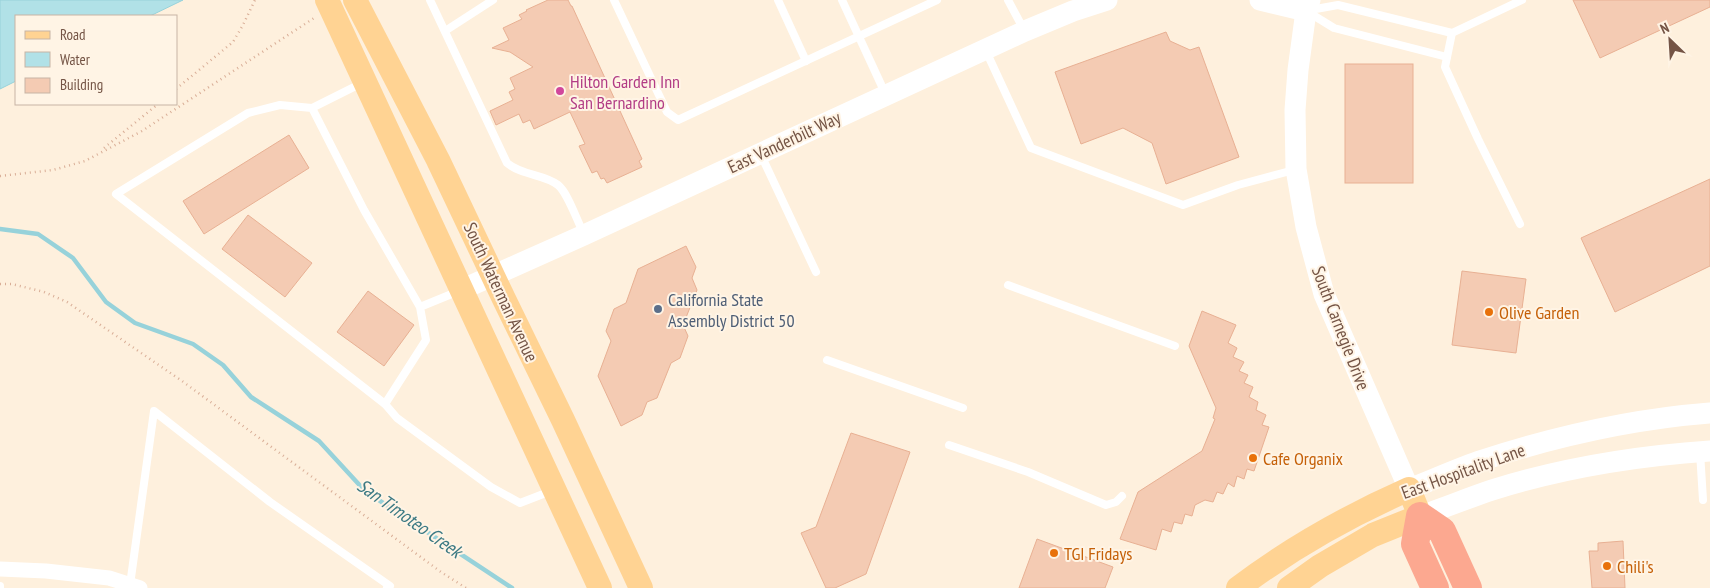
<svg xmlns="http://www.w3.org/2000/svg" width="1710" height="588" viewBox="0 0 1710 588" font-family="'PT Sans Narrow',sans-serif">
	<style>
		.water { fill: #b1e1e7; stroke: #97d2da }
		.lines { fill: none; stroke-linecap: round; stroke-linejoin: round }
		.stream { stroke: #97d2da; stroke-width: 4.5 }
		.building { fill: #f4cbb3; stroke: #e8b093 }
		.path { stroke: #d9ae97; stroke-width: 2.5; stroke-dasharray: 1 4; stroke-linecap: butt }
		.lane { stroke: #fff; stroke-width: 8 }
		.street { stroke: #fff; stroke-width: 15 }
		.secondary { stroke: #fff; stroke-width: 21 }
		.primary { stroke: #ffd393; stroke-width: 24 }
		.highway { stroke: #fca890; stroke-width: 28 }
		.hotel-dot { fill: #d1479c; stroke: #fff4e5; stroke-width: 2 }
		.service-dot { fill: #5c6f8a; stroke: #fff4e5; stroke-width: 2 }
		.food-dot { fill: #e8710a; stroke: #fff4e5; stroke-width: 2 }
		.labels { text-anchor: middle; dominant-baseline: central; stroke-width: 4; stroke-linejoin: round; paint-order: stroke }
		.hotel-label { font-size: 18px; fill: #b23c85; stroke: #fff4e5; text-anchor: start }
		.street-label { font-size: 18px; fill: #745445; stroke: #fff4e5 }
		.service-label { font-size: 18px; fill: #4e5e75; stroke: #fff4e5; text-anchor: start }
		.food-label { font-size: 18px; fill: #c56008; stroke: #fff4e5; text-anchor: start }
		.water-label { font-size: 19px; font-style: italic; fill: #3b7983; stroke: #fff4e5 }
	</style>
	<rect width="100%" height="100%" fill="#fef0dd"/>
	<path class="water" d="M0 0H183L150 16H16V81L0 89Z"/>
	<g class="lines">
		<path class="stream" d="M0 229 38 234 73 258 106 302 135 323 193 344 223 365 251 397 319 441 365 491 512 588"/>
	</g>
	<g class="building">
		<path d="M548 0H568L571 6H572L642 159 639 161 642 167 607 183 604 178 601 179 597 171 592 173 579 146 585 144 570 112 534 129 530 120 523 123 519 114 496 125 490 111 513 100 509 92 515 89 510 78 533 67 510 52 492 48 509 40 503 28 522 19 519 15 527 11 526 10Z"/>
		<path d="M1573 0H1710V7L1600 58Z"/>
		<path d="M1166 32 1170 41 1190 50 1199 47 1239 157 1166 184 1152 143 1123 128 1081 144 1055 72Z"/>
		<rect x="1345" y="64" width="68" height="119"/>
		<path d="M289 135 309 168 204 234 183 201Z"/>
		<path d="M1710 179V266L1615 312 1581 238Z"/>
		<path d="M248 215 312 263 285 297 222 249Z"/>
		<path d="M686 246 696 267 692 278 697 290 683 325 688 336 680 358 671 363 657 398 647 402 642 415 621 426 598 376 611 341 606 331 614 309 626 303 638 269Z"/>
		<path d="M1462 271 1526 279 1516 353 1452 345Z"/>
		<path d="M368 291 414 325 384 366 337 332Z"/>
		<path d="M1202 311 1236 325 1228 343 1237 348 1233 357 1244 362 1239 371 1248 375 1244 383 1253 387 1249 397 1258 402 1256 410 1266 415 1262 425 1269 427 1254 471 1247 469 1244 479 1237 476 1234 487 1228 483 1223 494 1217 492 1213 502 1205 500 1195 505 1192 516 1185 514 1182 524 1174 522 1171 532 1162 529 1156 550 1120 539 1138 492 1202 451 1215 419 1213 418 1216 408 1189 346Z"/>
		<path d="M851 433 910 452 866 574 835 588H826L801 533 816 527Z"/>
		<path d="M1037 539 1113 567 1105 588H1019Z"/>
		<path d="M1623 541 1625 588H1592L1589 551H1598V543Z"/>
	</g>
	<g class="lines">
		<g class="path">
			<path d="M176 89 233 42 243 25 255 0"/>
			<path d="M104 148 158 104"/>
			<path d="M0 176 53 170 85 161 142 131 314 18"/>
			<path d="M0 284H12L44 292 67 302 182 381 441 572 466 588"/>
		</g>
		<g class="lane">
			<path d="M430 0 507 163C523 176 544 174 558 185 568 193 577 221 584 234"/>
			<path d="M614 0 667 112 678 120 937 0"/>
			<path d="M778 0 806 61"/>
			<path d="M842 0 885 93"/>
			<path d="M1008 0 1024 30"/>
			<path d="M1310 10 1338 5 1452 33"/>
			<path d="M1308 12 1334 28 1447 57"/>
			<path d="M445 31 493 0"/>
			<path d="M986 51 1031 148 1183 205 1238 185 1294 170"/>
			<path d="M312 108 362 83"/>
			<path d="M761 155 816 272"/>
			<path d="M1520 224 1478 139 1445 67 1452 33 1522 0"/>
			<path d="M1008 285 1175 346"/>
			<path d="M420 307 426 340 385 404 116 194 248 113 280 105 312 108 364 210 420 307 459 291"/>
			<path d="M827 360 963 408"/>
			<path d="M385 404 397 418 491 487 520 503 551 491"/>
			<path d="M949 445 1028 472 1106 505 1116 502 1122 496"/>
			<path d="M1700 452 1703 500"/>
			<path d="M130 585 154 411 270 502 390 586 387 588"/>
			<path d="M0 586V588"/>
		</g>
		<path class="street" d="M0 569 46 571 109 578 140 588"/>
		<g class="secondary">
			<path d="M1260 0 1306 11"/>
			<path d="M1310 0 1306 11 1298 70 1295 110 1296 169 1306 227 1324 294 1409 489C1433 480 1458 468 1483 460 1557 436 1633 419 1710 413"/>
			<path d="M463 289 584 235 1025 31 1073 11 1107 0"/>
			<path d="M1420 516C1444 508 1468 498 1492 490 1562 468 1637 456 1710 451"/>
		</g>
		<g class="primary">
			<path d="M327 0 600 588"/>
			<path d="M355 0 438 160 504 299 563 420 641 588"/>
			<path d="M1238 588C1291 548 1348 516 1409 489L1420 516 1373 535 1320 566 1289 588"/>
		</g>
		<path class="highway" d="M1435 588 1415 544 1420 516 1442 531 1468 588"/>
	</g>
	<circle class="hotel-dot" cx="560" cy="91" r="5"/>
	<circle class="service-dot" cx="658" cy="309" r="5"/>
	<g class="food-dot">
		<circle cx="1489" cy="312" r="5"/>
		<circle cx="1253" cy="458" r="5"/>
		<circle cx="1054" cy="553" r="5"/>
		<circle cx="1607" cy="566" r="5"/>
	</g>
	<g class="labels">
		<g class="hotel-label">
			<text x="570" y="81">Hilton Garden Inn<tspan x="570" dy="21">San Bernardino</tspan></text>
		</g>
		<g class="street-label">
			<text transform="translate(784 142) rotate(-25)">East Vanderbilt Way</text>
			<text transform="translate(501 292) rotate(65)">South Waterman Avenue</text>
			<text transform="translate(1341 328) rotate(69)">South Carnegie Drive</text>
			<text transform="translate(1463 471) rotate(-20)">East Hospitality Lane</text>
		</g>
		<g class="service-label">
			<text x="668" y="299">California State<tspan x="668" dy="21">Assembly District 50</tspan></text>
		</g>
		<g class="food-label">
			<text x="1499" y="312">Olive Garden</text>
			<text x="1263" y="458">Cafe Organix</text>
			<text x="1064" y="553">TGI Fridays</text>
			<text x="1617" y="566">Chili's</text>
		</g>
		<g class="water-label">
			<text transform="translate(410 518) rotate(35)">San Timoteo Creek</text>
		</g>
	</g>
	<rect x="15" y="15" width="162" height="90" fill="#fff4e5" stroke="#c7b4a5"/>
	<rect x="25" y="31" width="25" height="8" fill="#ffd393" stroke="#c7b4a5"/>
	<text x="60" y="40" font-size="15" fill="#745445">Road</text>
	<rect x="25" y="52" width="25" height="15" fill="#b1e1e7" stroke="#c7b4a5"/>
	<text x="60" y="65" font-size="15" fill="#745445">Water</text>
	<rect x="25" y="78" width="25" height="15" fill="#f4cbb3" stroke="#c7b4a5"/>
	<text x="60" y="90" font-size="15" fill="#745445">Building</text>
	<g transform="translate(1670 40) rotate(335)" stroke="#fff4e5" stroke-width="4" paint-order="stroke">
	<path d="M0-4L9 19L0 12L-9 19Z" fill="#745445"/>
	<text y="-8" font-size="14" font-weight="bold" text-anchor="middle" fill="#745445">N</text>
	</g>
</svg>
